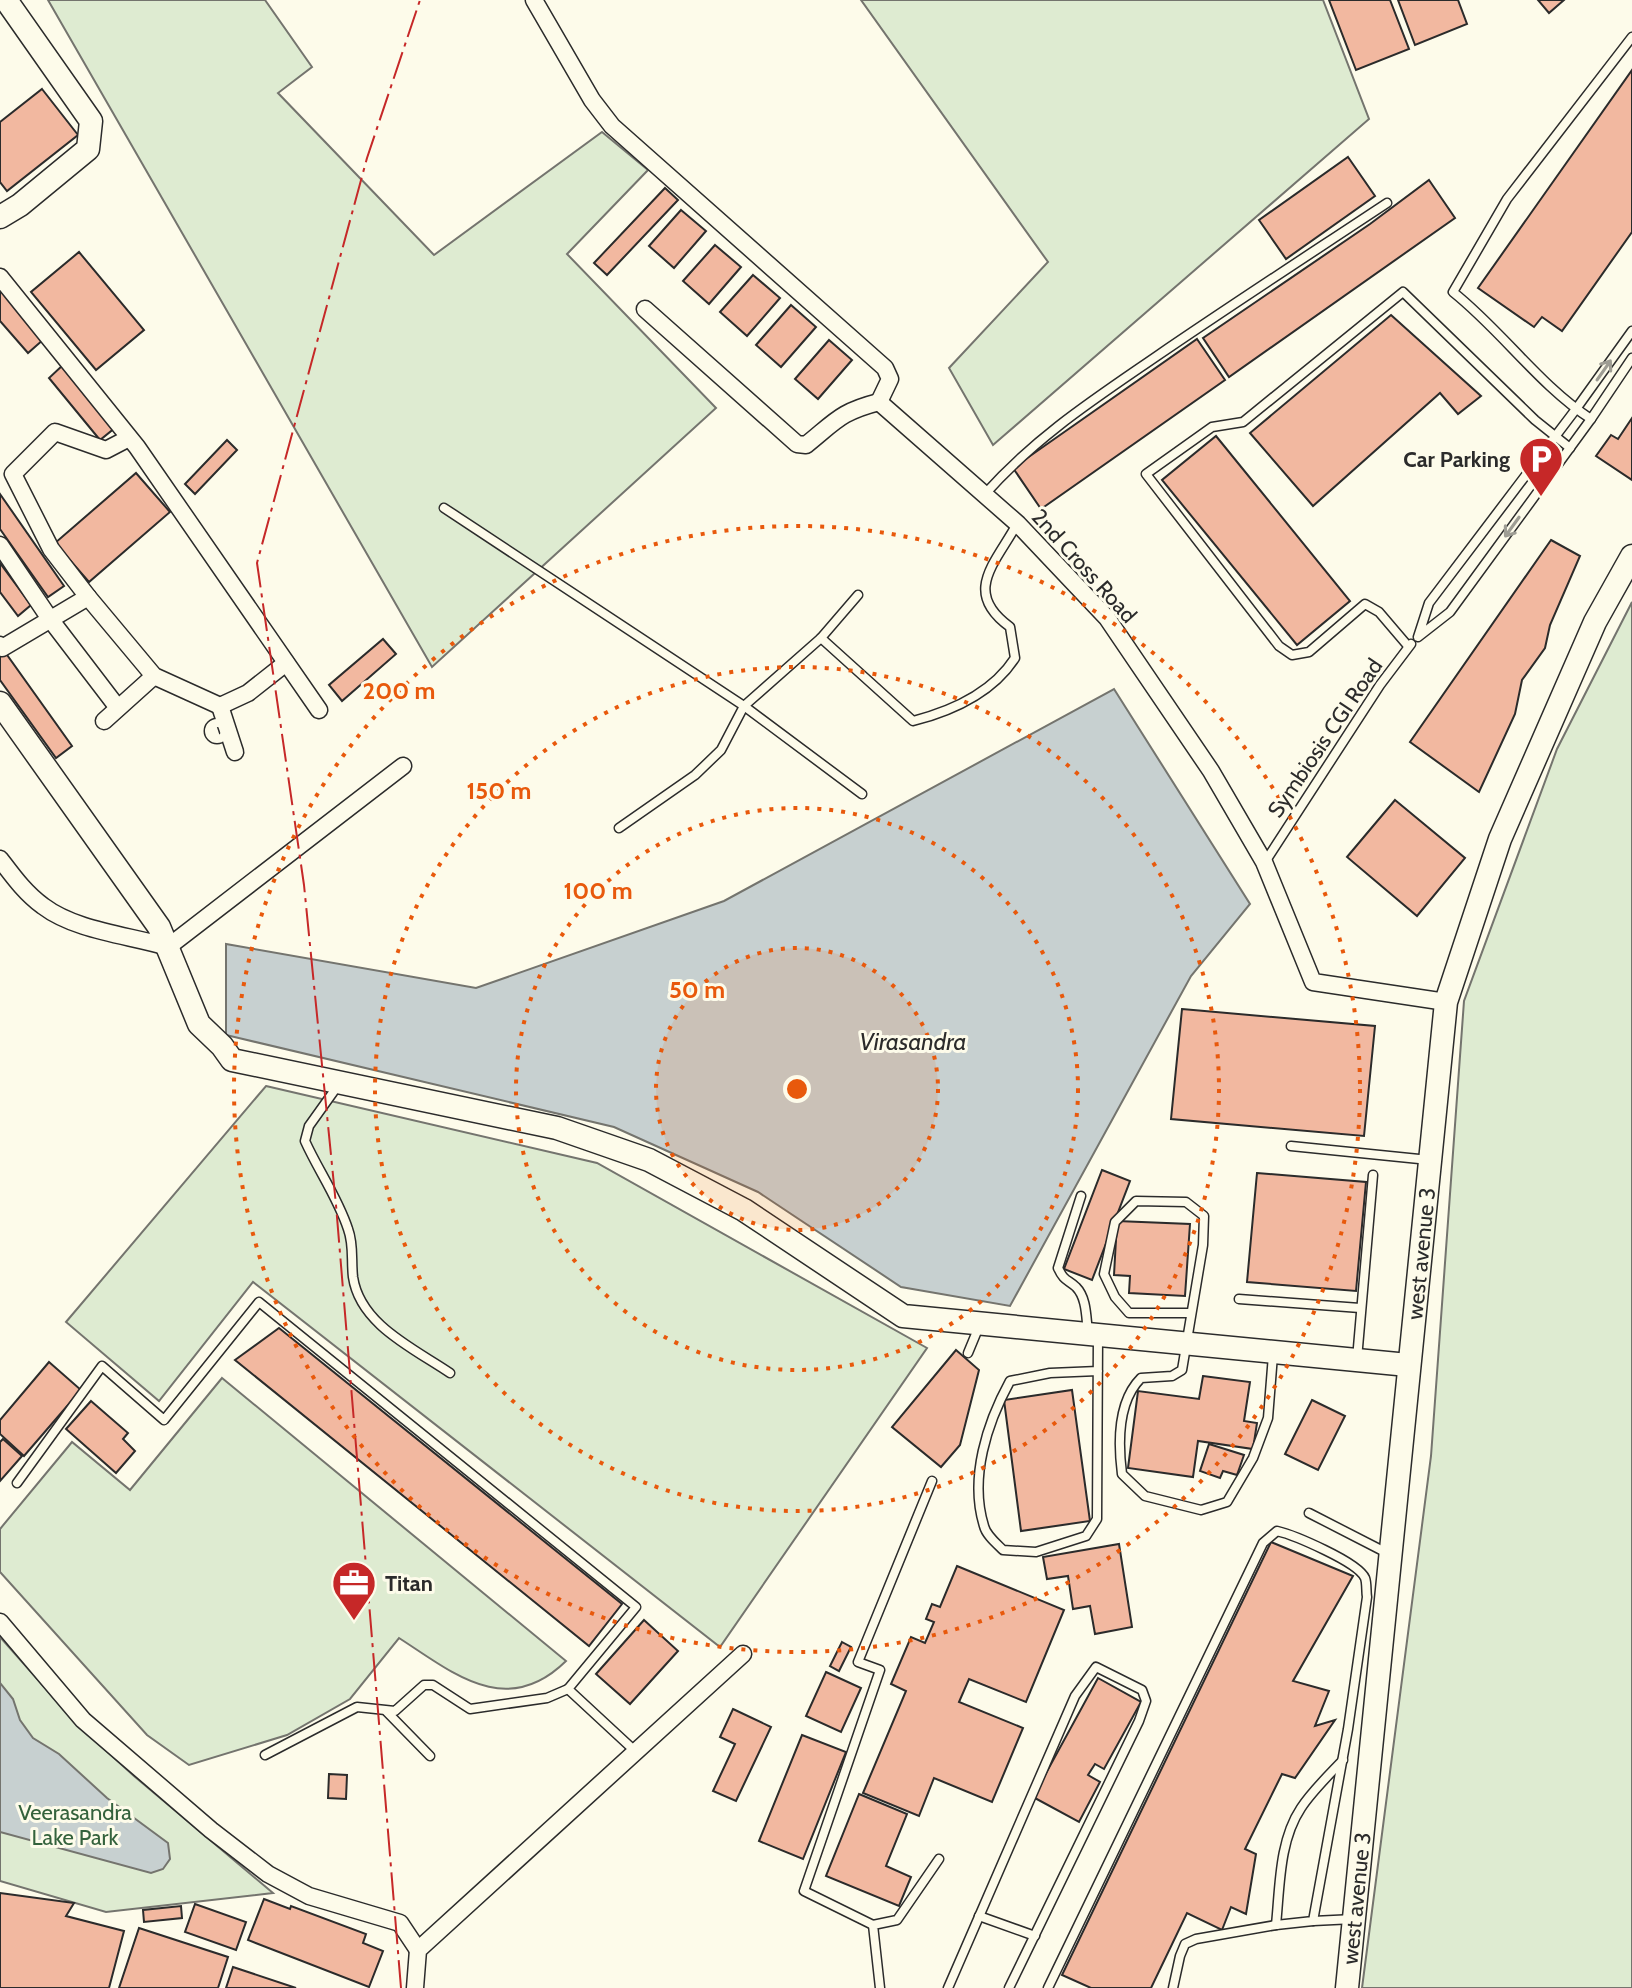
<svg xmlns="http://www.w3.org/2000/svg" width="1632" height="1988" viewBox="0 0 1632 1988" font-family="Cabin,sans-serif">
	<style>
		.green { fill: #deebd1; stroke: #74746e; stroke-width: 2 }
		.water { fill: #c7d0d0; stroke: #74746e; stroke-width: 2 }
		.building { fill: #f2b8a0; stroke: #2b2b2b; stroke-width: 2 }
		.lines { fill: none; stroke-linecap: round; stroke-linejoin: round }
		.service-casing { stroke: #2b2b2b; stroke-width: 11 }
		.minor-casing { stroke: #2b2b2b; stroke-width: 19 }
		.tertiary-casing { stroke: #2b2b2b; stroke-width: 25 }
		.service { stroke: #fdfbea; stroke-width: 8 }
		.minor { stroke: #fdfbea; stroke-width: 16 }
		.tertiary { stroke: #fdfbea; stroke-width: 22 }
		.power { stroke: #c62828; stroke-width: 2; stroke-dasharray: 28 6 4 6; stroke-linecap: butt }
		.oneway { stroke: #9e9d94 }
		.ring { fill: none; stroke: #e8590c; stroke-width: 4; stroke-dasharray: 4 8 }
		.labels { text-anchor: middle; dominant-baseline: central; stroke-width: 6; stroke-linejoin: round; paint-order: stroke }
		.poi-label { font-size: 22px; font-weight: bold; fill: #2b2b2b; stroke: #fdfbea; text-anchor: end }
		.street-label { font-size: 22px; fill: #2b2b2b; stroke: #fdfbea }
		.park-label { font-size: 22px; fill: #34623c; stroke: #fdfbea }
		.water-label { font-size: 24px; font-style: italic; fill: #2b2b2b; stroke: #fdfbea }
		.centre { fill: #e8590c; stroke: #fdfbea; stroke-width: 4 }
		.ring-label { font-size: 24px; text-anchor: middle; font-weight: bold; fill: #e8590c; stroke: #fdfbea; stroke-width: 6; stroke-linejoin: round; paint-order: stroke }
	</style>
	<rect width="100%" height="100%" fill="#fdfbea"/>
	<g class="green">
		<path d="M48 0H265L312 67 278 93 434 255 602 132 648 170 567 254 716 408 432 667Z"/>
		<path d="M861 0H1323L1369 119 993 445 949 368 1048 262Z"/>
		<path d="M1632 602V1988H1362L1431 1456 1464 1001 1557 749Z"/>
		<path d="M266 1086 597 1163 927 1348 720 1647 253 1282 159 1401 66 1322Z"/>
		<path d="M222 1378 566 1661C506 1720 452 1672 399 1638L350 1699 287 1735 189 1765 147 1735 0 1572V1529L72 1442 130 1490Z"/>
		<path d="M0 1637 78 1725 134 1776 273 1893 106 1912 0 1881Z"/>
	</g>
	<g class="water">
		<path d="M1114 689 1250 904 1191 976 1010 1306 901 1287 758 1192 614 1127 226 1035V944L476 988 724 901Z"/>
		<path d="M0 1683 13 1699 20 1720 33 1738 59 1754 107 1798 168 1843 170 1859 163 1869 151 1873 0 1832Z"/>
	</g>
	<g class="building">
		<path d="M1329 0H1390L1409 49 1356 70Z"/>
		<path d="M1398 0H1458L1467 24 1415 45Z"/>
		<path d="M1538 0H1564L1549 13Z"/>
		<path d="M1632 70V232L1562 331 1542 317 1534 327 1478 288Z"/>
		<path d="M42 89 78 135 7 191 0 182V122Z"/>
		<path d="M1348 157 1375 196 1286 259 1259 220Z"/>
		<path d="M1429 180 1455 218 1229 377 1203 338 1370 224Z"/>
		<path d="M665 188 678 200 607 275 594 263Z"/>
		<path d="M681 210 706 231 674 268 649 246Z"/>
		<path d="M715 245 741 267 709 304 683 281Z"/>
		<path d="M79 252 144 330 96 370 31 292Z"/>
		<path d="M753 275 780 298 747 336 720 312Z"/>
		<path d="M0 289 44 339 28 353 0 321Z"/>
		<path d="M791 305 816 327 781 367 756 345Z"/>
		<path d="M1391 315 1481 396 1458 414 1440 393 1313 506 1250 433Z"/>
		<path d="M1197 339 1225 380 1041 509 1013 468Z"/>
		<path d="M829 340 852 360 818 399 795 379Z"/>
		<path d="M64 364 116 427 100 440 49 378Z"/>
		<path d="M1632 418V480L1596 456 1611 435 1618 439Z"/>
		<path d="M1216 436 1350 601 1297 645 1162 480Z"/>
		<path d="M227 440 237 450 195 494 185 484Z"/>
		<path d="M136 473 170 512 89 582 55 543Z"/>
		<path d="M0 494 64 586 48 597 0 529Z"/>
		<path d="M1551 540 1580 556 1550 625 1545 648 1522 680 1515 714 1479 792 1410 742Z"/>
		<path d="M0 563 31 605 18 616 0 592Z"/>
		<path d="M383 639 396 654 342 701 329 685Z"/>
		<path d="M0 645 72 746 56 758 0 680Z"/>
		<path d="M1395 800 1465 858 1417 916 1347 857Z"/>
		<path d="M1182 1009 1375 1026 1364 1136 1171 1119Z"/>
		<path d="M1102 1170 1130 1181 1092 1280 1064 1269Z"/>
		<path d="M1257 1173 1366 1182 1356 1291 1247 1282Z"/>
		<path d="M1117 1221 1190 1224 1185 1296 1129 1293 1130 1276 1114 1275Z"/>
		<path d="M279 1328 622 1604 589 1646 235 1360Z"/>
		<path d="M956 1350 979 1370 960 1445 941 1467 892 1427Z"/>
		<path d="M49 1362 81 1390 24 1456 0 1434V1420Z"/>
		<path d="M1203 1376 1250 1382 1244 1421 1257 1423 1253 1449 1198 1441 1193 1477 1128 1468 1138 1391 1199 1399Z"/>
		<path d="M1072 1390 1090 1521 1021 1531 1004 1400Z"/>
		<path d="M1312 1400 1345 1416 1318 1470 1285 1454Z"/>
		<path d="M91 1401 128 1433 123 1439 135 1451 116 1473 66 1429Z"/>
		<path d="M3 1439 22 1456 0 1481V1442Z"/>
		<path d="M1209 1444 1244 1455 1237 1475 1223 1471 1220 1478 1200 1471Z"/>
		<path d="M1271 1542 1353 1576 1293 1681 1329 1691 1315 1726 1335 1720 1295 1778 1282 1774 1245 1849 1256 1854 1246 1914 1231 1907 1222 1930 1187 1913 1151 1988H1091L1062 1975Z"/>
		<path d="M1119 1544 1132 1627 1095 1634 1090 1606 1073 1609 1068 1576 1047 1579 1043 1557Z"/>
		<path d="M957 1566 1064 1610 1026 1702 969 1679 959 1702 1023 1728 992 1802 934 1778 919 1816 863 1793 906 1691 891 1684 911 1637 925 1643 934 1622 926 1619 932 1604 940 1607Z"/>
		<path d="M644 1620 678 1651 630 1704 596 1674Z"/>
		<path d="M842 1642 851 1647 839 1671 830 1666Z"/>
		<path d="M826 1672 861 1688 841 1732 806 1716Z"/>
		<path d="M1098 1678 1141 1702 1104 1769 1095 1764 1088 1775 1100 1782 1079 1822 1033 1797Z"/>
		<path d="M733 1709 771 1727 736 1801 713 1791 735 1744 720 1737Z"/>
		<path d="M802 1735 846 1752 803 1859 759 1841Z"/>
		<path d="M329 1774 347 1775 346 1799 328 1798Z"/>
		<path d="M859 1794 907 1814 886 1866 911 1877 899 1906 826 1876Z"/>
		<path d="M0 1893 74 1903 66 1916 124 1931 109 1988H0Z"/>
		<path d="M264 1899 290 1909 291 1906 366 1934 363 1943 383 1951 369 1987 248 1940Z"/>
		<path d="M195 1904 246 1922 236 1950 185 1932Z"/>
		<path d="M181 1906 182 1918 144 1922 143 1910Z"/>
		<path d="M139 1928 228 1957 218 1988H119Z"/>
		<path d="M233 1967 296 1988H226Z"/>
	</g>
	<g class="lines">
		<g class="service-casing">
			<g id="service">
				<path d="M1632 331 1576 409 1429 603 1418 637 1450 612 1591 419 1632 358"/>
				<path d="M1591 419C1539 385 1502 331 1453 292L1507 199 1632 37"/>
				<path d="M985 494C1037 436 1093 400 1157 356 1233 304 1310 254 1387 203"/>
				<path d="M444 508 744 706 862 794"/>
				<path d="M821 638 913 721C952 711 993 692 1015 658L1010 627C962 592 995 564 1017 524"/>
				<path d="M1408 646 1379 612 1365 604 1309 652 1292 655 1279 646 1146 474 1212 427 1243 422 1403 292 1535 420 1570 448"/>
				<path d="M619 828 695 775 721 750 744 706 821 638 858 595"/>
				<path d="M1265 862 1380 685 1411 644"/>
				<path d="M339 1084 309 1126 305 1141C318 1170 338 1198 348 1229 354 1245 351 1260 353 1277 360 1325 415 1349 450 1373"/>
				<path d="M1291 1146 1429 1160"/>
				<path d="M1081 1196 1058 1268C1064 1281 1067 1279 1076 1287 1087 1298 1086 1318 1088 1332"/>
				<path d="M1239 1299 1360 1308"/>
				<path d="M1191 1313H1129L1115 1297 1104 1274 1115 1222 1136 1201 1186 1202 1204 1216 1203 1245 1182 1370 1172 1376 1141 1378C1117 1402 1118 1443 1122 1474L1145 1496 1201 1510 1227 1502 1253 1458 1268 1418 1273 1355"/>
				<path d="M968 1353 980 1324"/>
				<path d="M1357 1359 1373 1175"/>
				<path d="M1098 1371 1050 1373 1010 1381C987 1423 969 1478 984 1526 986 1535 997 1544 1003 1550L1036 1552 1086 1536 1097 1519 1098 1336"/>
				<path d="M17 1483 102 1366 164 1420 259 1302 636 1607 568 1689 636 1752"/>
				<path d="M1309 1513 1387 1553"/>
				<path d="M387 1712 430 1756"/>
				<path d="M265 1755 357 1707 395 1711 424 1685H433L470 1709 547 1698 568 1689"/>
				<path d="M979 1916 1035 1936"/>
				<path d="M1313 1921 1354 1919"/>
				<path d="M873 1925 804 1891 880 1670 858 1662 932 1481"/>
				<path d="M1276 1925C1280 1886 1279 1841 1301 1808 1312 1791 1329 1775 1343 1760"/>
				<path d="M880 1988 873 1925 897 1920 939 1859"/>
				<path d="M948 1988 1075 1696 1096 1667 1142 1690 1146 1701 1139 1721 1009 1988"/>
				<path d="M1048 1988 1263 1543 1277 1531C1294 1535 1358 1562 1365 1578 1367 1583 1366 1592 1367 1597L1348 1729 1313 1921 1276 1925 1196 1939 1185 1944 1180 1956 1173 1988"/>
			</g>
		</g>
		<g class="minor-casing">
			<g id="minor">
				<path d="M534 0 592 100 612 126 885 368 890 379 879 402"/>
				<path d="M0 277 137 447 319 710"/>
				<path d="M645 309 797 444 806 445C836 421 840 412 879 402"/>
				<path d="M879 402 1018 524 1107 618 1211 771 1264 862 1313 982 1446 1002"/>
				<path d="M0 545 50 619 118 708"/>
				<path d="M88 597 51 549 13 474 55 432 106 450 129 438"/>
				<path d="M0 645 2 648 88 597 154 676 220 706 248 693 286 663"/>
				<path d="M220 706 235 752"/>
				<path d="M104 721 154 676"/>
				<circle cx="217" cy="731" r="4"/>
				<path d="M0 859C13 876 25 893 43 906 76 931 128 935 168 947L403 766"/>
				<path d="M0 1622 83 1720 211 1830 268 1874 309 1896 400 1923 418 1950"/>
				<path d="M415 1988 418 1950 743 1654"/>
			</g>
		</g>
		<g class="tertiary-casing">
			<g id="tertiary">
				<path d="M0 217 20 205 88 149 91 121 6 0"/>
				<path d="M0 703 159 927 199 1024 222 1046 232 1060 557 1128 649 1160 744 1210 903 1316 1408 1365"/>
				<path id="s1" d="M1347 1988 1446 1002 1500 839 1595 622 1632 556"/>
			</g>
		</g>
		<use href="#service" class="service"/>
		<use href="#minor" class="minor"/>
		<use href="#tertiary" class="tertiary"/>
		<path class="power" d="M401 1988 336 1205 304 885 257 563 367 158 420 0"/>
	</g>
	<defs><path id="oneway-shaft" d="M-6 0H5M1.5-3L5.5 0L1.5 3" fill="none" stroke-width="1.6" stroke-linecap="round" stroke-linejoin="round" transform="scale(2)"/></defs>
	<g class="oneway">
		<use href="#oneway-shaft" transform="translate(1604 370) rotate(-55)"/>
		<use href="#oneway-shaft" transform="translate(1512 527) rotate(126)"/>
	</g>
	<circle cx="797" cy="1089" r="141" fill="#e8590c" fill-opacity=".12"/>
	<g class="ring">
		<circle cx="797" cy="1089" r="141"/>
		<circle cx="797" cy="1089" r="281"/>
		<circle cx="797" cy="1089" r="422"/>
		<circle cx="797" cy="1089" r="563"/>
	</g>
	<defs>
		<g id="parking-pin" transform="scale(2.3)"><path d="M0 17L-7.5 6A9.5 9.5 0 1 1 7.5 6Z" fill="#c62828" stroke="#fdfbea"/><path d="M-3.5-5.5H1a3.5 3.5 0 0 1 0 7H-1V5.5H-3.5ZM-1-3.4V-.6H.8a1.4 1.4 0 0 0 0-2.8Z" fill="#fff"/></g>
		<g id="office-pin" transform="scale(2.3)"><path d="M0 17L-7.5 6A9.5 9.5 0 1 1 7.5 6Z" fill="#c62828" stroke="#fdfbea"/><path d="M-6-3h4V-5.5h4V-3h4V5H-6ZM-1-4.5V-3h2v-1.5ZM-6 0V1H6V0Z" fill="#fff"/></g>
	</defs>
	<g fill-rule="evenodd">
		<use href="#parking-pin" x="1541" y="459"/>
		<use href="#office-pin" x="354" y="1583"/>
	</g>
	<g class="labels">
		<g class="poi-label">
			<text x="1510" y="459">Car Parking</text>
			<text x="385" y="1583" text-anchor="start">Titan</text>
		</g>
		<g class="street-label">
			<text transform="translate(1084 566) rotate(48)">2nd Cross Road</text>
			<text transform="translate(1325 738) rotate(-56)">Symbiosis CGI Road</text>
			<text stroke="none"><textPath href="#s1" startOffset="738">west avenue 3</textPath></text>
			<text stroke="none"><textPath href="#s1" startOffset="90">west avenue 3</textPath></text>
		</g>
		<g class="park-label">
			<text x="75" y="1812">Veerasandra<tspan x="75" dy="25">Lake Park</tspan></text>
		</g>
		<g class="water-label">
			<text x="913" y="1041">Virasandra</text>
		</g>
	</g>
	<circle cx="797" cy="1089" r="12" class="centre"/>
	<g class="ring-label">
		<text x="399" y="699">200 m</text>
		<text x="499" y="799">150 m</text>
		<text x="598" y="899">100 m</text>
		<text x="697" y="998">50 m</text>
	</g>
</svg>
